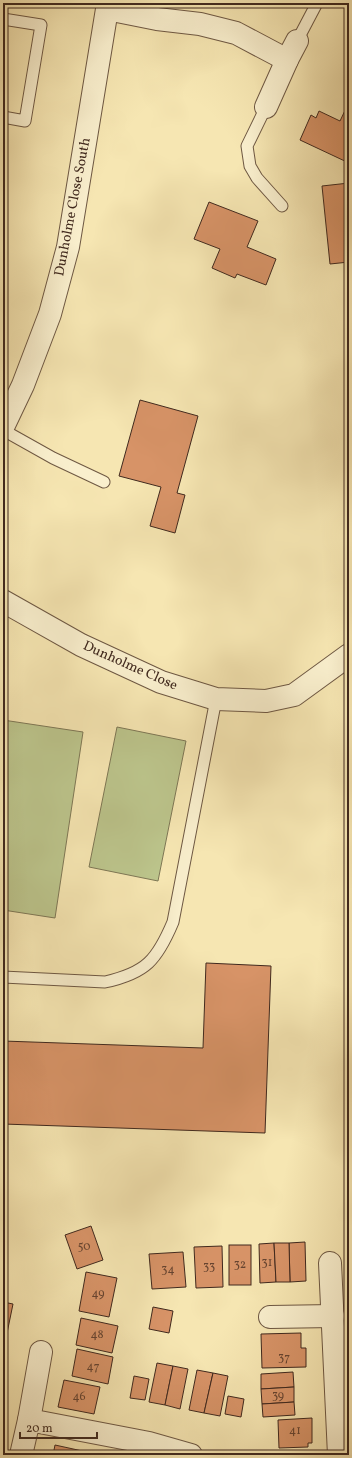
<svg xmlns="http://www.w3.org/2000/svg" width="352" height="1458" viewBox="0 0 352 1458" font-family="Vollkorn,serif">
	<style>
		.green { fill: #bcc58c; stroke: #7e7755 }
		.building { fill: #d79367; stroke: #40291e }
		.lines { fill: none; stroke-linecap: round; stroke-linejoin: round }
		.lane-casing { stroke: #6e5843; stroke-width: 13 }
		.street-casing { stroke: #6e5843; stroke-width: 24 }
		.lane { stroke: #f9efcd; stroke-width: 11 }
		.street { stroke: #f9efcd; stroke-width: 22 }
		.labels { text-anchor: middle; dominant-baseline: central; stroke-width: 3.5; stroke-linejoin: round; paint-order: stroke }
		.number-label { font-size: 12px; fill: #664430 }
		.street-label { font-size: 14px; fill: #40291e; stroke: #f9efcd }
	</style>
	<rect width="100%" height="100%" fill="#f6e6b2"/>
	<filter id="stains"><feTurbulence type="fractalNoise" baseFrequency=".005" numOctaves="4"/><feColorMatrix values="0 0 0 0 .2 0 0 0 0 .09 0 0 0 0 .02 0 0 0 .5 -.17"/></filter>
	<radialGradient id="worn" r=".72"><stop offset=".6" stop-color="#630" stop-opacity="0"/><stop offset="1" stop-color="#630" stop-opacity=".3"/></radialGradient>
	<g class="green">
		<path d="M3 720 83 732 55 918 3 910Z"/>
		<path d="M117 727 186 741 158 881 89 867Z"/>
	</g>
	<g class="building">
		<path d="M349 102V163L300 140 311 115 316 118 319 111 340 121Z"/>
		<path d="M349 183V262L330 264 322 186Z"/>
		<path d="M209 202 258 221 247 247 276 259 266 285 237 274 235 278 212 268 220 249 194 239Z"/>
		<path d="M140 400 198 416 177 493 185 495 175 533 150 526 161 487 119 476Z"/>
		<path d="M206 963 271 966 265 1133 3 1124V1041L203 1048Z"/>
		<path d="M91 1226 103 1260 77 1269 65 1235Z"/>
		<path d="M305 1242 306 1281 290 1282 289 1243Z"/>
		<path d="M274 1243 276 1282 260 1283 259 1244Z"/>
		<path d="M274 1243H289L290 1282H276Z"/>
		<rect x="229" y="1245" width="22" height="40"/>
		<path d="M222 1246 223 1287 196 1288 194 1247Z"/>
		<path d="M183 1252 186 1287 152 1289 149 1254Z"/>
		<path d="M86 1272 117 1278 109 1317 79 1311Z"/>
		<path d="M3 1302 13 1304 6 1338 3 1337Z"/>
		<path d="M153 1307 173 1311 169 1333 149 1329Z"/>
		<path d="M81 1318 118 1326 112 1353 76 1345Z"/>
		<path d="M301 1333V1348H306V1367L262 1368 261 1334Z"/>
		<path d="M77 1349 113 1357 108 1384 72 1376Z"/>
		<path d="M157 1363 173 1366 165 1405 149 1402Z"/>
		<path d="M173 1366 188 1369 180 1409 165 1405Z"/>
		<path d="M197 1370 213 1373 204 1413 189 1410Z"/>
		<path d="M293 1372 294 1387 261 1389V1374Z"/>
		<path d="M213 1373 228 1376 220 1416 204 1413Z"/>
		<path d="M134 1376 149 1379 145 1400 130 1398Z"/>
		<path d="M64 1380 100 1387 94 1414 58 1407Z"/>
		<path d="M294 1387V1402L262 1404 261 1389Z"/>
		<path d="M228 1396 244 1399 241 1417 225 1414Z"/>
		<path d="M294 1402 295 1415 263 1417 262 1404Z"/>
		<path d="M312 1418V1443H308V1447L279 1448 278 1420Z"/>
		<path d="M55 1445 87 1452 86 1455H53Z"/>
	</g>
	<g class="lines">
		<g class="lane-casing">
			<g id="lane">
				<path d="M3 19 41 25 25 121 3 117"/>
				<path d="M297 41 317 3"/>
				<path d="M266 107 247 146 250 166 257 178 282 206"/>
				<path d="M3 430 53 458 104 482"/>
				<path d="M3 977 105 982C146 973 157 960 173 922L216 699"/>
			</g>
		</g>
		<g class="street-casing">
			<g id="street">
				<path d="M107 9 157 19 200 24 236 33 287 60"/>
				<path d="M266 107 287 60 297 41"/>
				<path d="M3 427 23 385 50 314 68 247 108 3"/>
				<path d="M3 601 81 645 161 682 216 699 266 701 294 695 349 655"/>
				<path d="M330 1263 339 1455"/>
				<path d="M270 1317 333 1316"/>
				<path d="M29 1420 149 1443 191 1455"/>
				<path d="M21 1455 29 1420 41 1352"/>
			</g>
		</g>
		<use href="#lane" class="lane"/>
		<use href="#street" class="street"/>
	</g>
	<g class="labels">
		<g class="number-label">
			<text x="84" y="1247">50</text>
			<text x="267" y="1263">31</text>
			<text x="240" y="1265">32</text>
			<text x="209" y="1267">33</text>
			<text x="168" y="1270">34</text>
			<text x="98" y="1294">49</text>
			<text x="97" y="1335">48</text>
			<text x="284" y="1358">37</text>
			<text x="93" y="1367">47</text>
			<text x="278" y="1396">39</text>
			<text x="79" y="1397">46</text>
			<text x="295" y="1431">41</text>
		</g>
		<g class="street-label">
			<text transform="translate(73 207) rotate(-79)">Dunholme Close South</text>
			<text transform="translate(130 666) rotate(24)">Dunholme Close</text>
		</g>
	</g>
	<rect width="352" height="1458" fill="none" stroke="#f6e6b2" stroke-width="16"/>
	<rect x="4" y="4" width="344" height="1450" fill="none" stroke="#40291e" stroke-width="2"/>
	<rect x="8" y="8" width="336" height="1442" fill="none" stroke="#40291e"/>
	<path d="M20 1432v6h77v-6" fill="none" stroke="#40291e" stroke-width="2"/>
	<text x="26" y="1432" font-size="12" fill="#40291e" stroke="#f9efcd" stroke-width="3" paint-order="stroke">20 m</text>
	<rect width="100%" height="100%" filter="url(#stains)"/>
	<rect width="100%" height="100%" fill="url(#worn)"/>
</svg>
